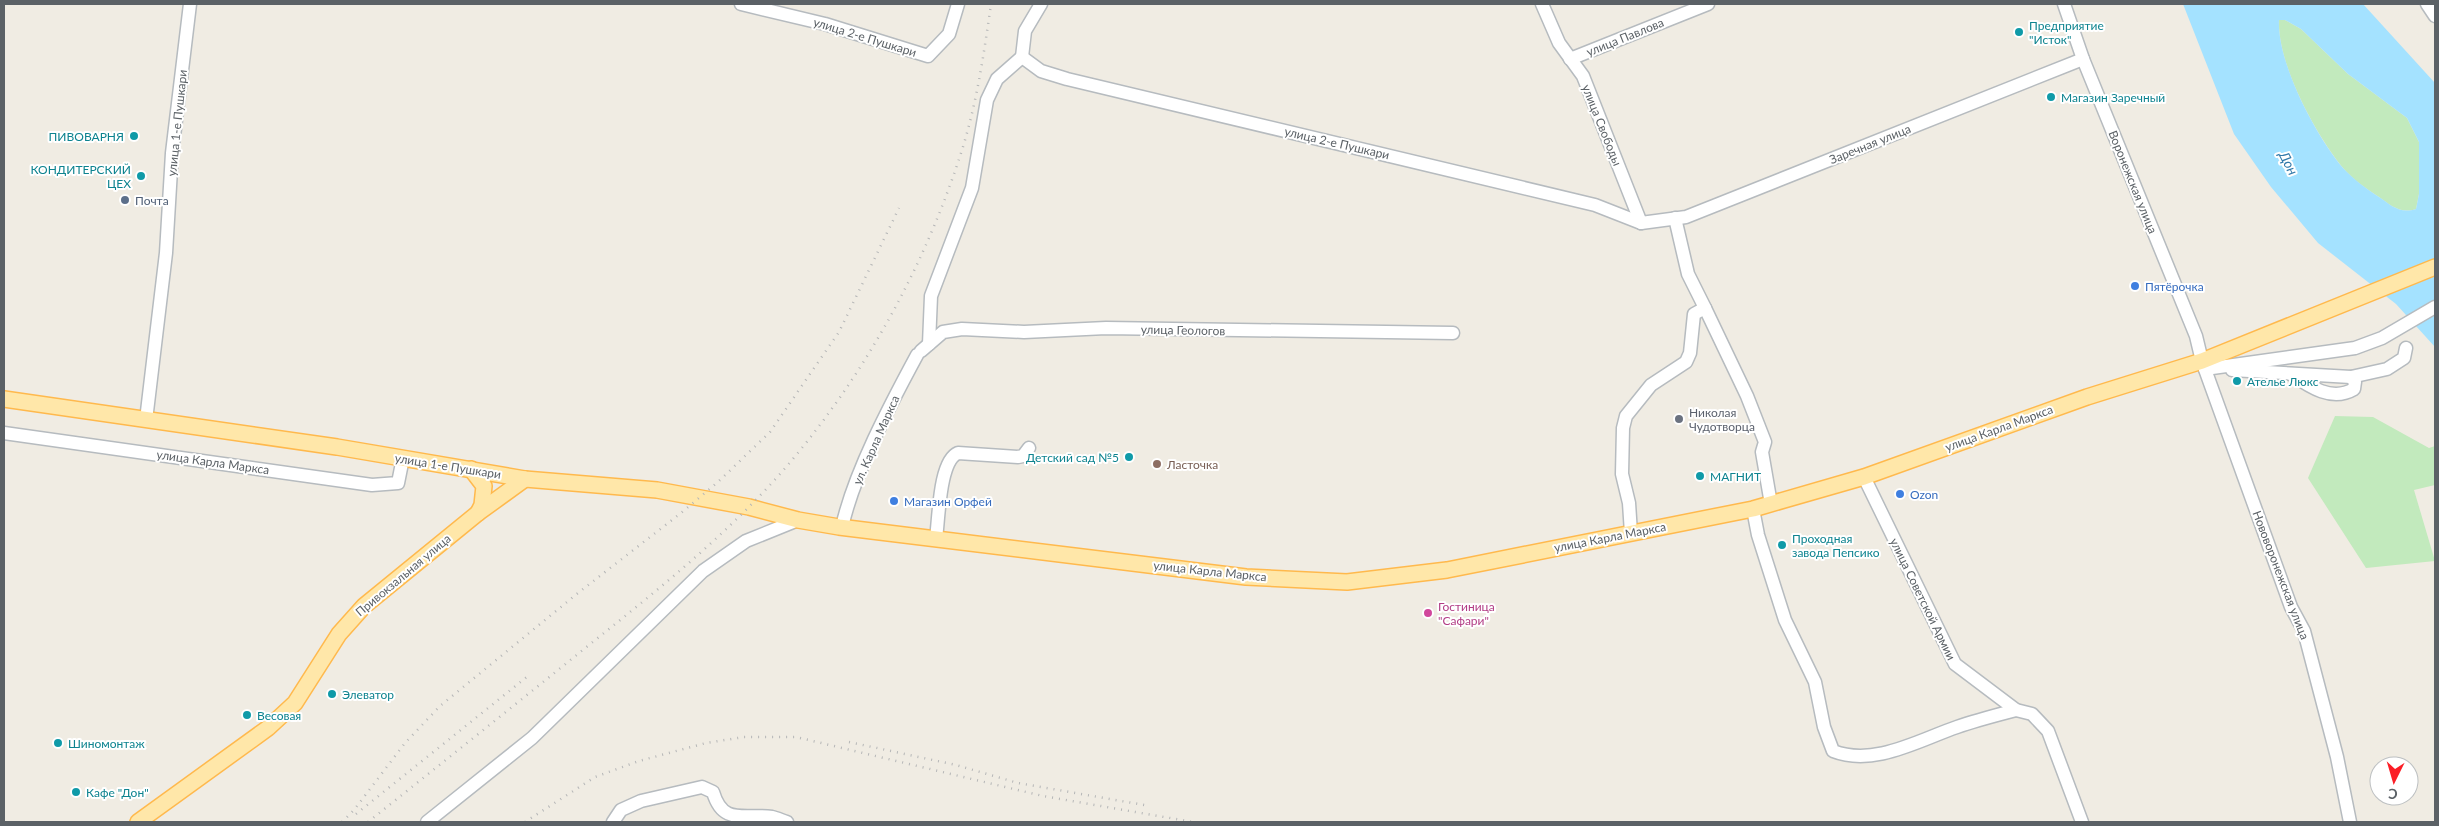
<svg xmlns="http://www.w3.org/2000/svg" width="2439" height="826" viewBox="0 0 2439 826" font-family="Lato,sans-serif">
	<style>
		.green { fill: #c2eabd }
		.water { fill: #a4e2ff; fill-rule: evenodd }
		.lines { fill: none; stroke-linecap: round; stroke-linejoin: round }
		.minor-casing { stroke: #b6bbbf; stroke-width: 15 }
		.major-casing { stroke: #ffb94d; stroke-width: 18 }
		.minor { stroke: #fff; stroke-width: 12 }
		.major { stroke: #ffe7a9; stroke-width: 15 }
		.rail { stroke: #b5b6b7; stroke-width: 2.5; stroke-dasharray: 1 6; stroke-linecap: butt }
		.culture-dot { fill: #0f9aa8; stroke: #fff; stroke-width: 2 }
		.service-dot { fill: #5c6f8a; stroke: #fff; stroke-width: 2 }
		.shop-dot { fill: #3f7fe0; stroke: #fff; stroke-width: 2 }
		.worship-dot { fill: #6b7280; stroke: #fff; stroke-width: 2 }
		.education-dot { fill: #8d6e63; stroke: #fff; stroke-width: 2 }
		.hotel-dot { fill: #d1479c; stroke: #fff; stroke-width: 2 }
		.labels { text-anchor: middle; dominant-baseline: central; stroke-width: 4; stroke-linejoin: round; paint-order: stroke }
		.culture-label { font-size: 12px; fill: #0d838f; stroke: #fff; text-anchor: start }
		.street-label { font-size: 12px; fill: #5b6166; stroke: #fff }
		.service-label { font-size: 12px; fill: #4e5e75; stroke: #fff; text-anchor: start }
		.shop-label { font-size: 12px; fill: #366cbe; stroke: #fff; text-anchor: start }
		.worship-label { font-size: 12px; fill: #5b616d; stroke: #fff; text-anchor: start }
		.education-label { font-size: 12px; fill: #785e54; stroke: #fff; text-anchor: start }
		.hotel-label { font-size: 12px; fill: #b23c85; stroke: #fff; text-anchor: start }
		.water-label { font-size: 14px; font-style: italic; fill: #327aaa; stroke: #fff }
	</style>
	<rect width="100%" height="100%" fill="#f0ece3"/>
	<g class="green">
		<path d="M2279 20H2285L2301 29 2348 74 2407 118 2419 142V194L2416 209C2401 214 2391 206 2379 197 2367 189 2352 179 2343 168 2316 135 2277 64 2279 20Z"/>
		<path d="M2335 416 2373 417 2429 448 2435 446V485L2414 490 2435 561 2366 568 2308 478Z"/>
	</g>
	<path class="water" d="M2183 4H2363L2435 83V347L2396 304 2318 243 2271 187 2234 134ZM2279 20H2285L2301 29 2348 74 2407 118 2419 142V194L2416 209C2400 214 2392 206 2379 197 2367 189 2353 179 2343 168 2316 136 2277 63 2279 20Z"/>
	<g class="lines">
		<g class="minor-casing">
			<g id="minor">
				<path d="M741 4 825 24 928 56 949 34 958 4"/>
				<path d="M1542 4 1559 43 1583 76 1641 223"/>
				<path d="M2064 4 2083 59 2196 336 2202 361 2291 607 2304 631 2337 757 2350 822"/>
				<path d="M2427 4 2435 16"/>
				<path d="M1022 57 1041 71 1067 79 1595 205 1641 223 1686 217 2083 59"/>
				<path d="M1022 57 1025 31 1041 4"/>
				<path d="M1570 59 1708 4"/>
				<path d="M1705 308 1747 396 1765 442 1762 452 1771 504"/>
				<path d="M929 344 931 296 972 188 987 100 997 79 1022 57"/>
				<path d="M921 351 943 332 962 329 1024 332 1106 328 1453 333"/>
				<path d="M2205 369 2355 348 2382 338 2435 307"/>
				<path d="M2232 370 2351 377 2387 369 2404 358 2406 348"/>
				<path d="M2291 374C2310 387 2332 402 2354 389L2355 382 2351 377"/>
				<path d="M146 420 166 253 172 153 190 4"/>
				<path d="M4 433 372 485 398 483 403 458"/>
				<path d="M1864 477 1955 664 2016 710 2032 714 2048 731 2082 822"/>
				<path d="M1753 509 1758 535 1785 620 1815 682 1824 727 1833 751C1874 767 1919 740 1957 727 1977 720 1997 715 2016 710"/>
				<path d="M842 527C854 473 890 405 917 355"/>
				<path d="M1631 533 1629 503 1622 474 1623 428 1626 416 1651 385 1686 362 1690 353 1694 314 1705 308 1688 274 1675 218"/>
				<path d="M936 538C939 518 939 461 958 453L1018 457 1023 456 1029 448"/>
				<path d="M427 822 532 738 703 571 746 541 798 520"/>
				<path d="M613 822 621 810 641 801 702 787 713 792C723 826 744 813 772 817 777 818 783 821 787 822"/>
			</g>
		</g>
		<g class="major-casing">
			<g id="major">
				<path d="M4 399 337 447 525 479 657 490 749 507 798 520 839 527 1246 577 1347 582 1447 570 1753 509 1864 477 2087 397 2202 361 2435 267"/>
				<path d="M471 469 484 486 482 505 478 513"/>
				<path d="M138 822 268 728 295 703 339 634 364 606 478 513 525 479"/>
			</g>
		</g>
		<use href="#minor" class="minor"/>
		<use href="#major" class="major"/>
		<g class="rail">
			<path d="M849 742 956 765 1018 783 1150 806"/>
			<path d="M356 814 528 676"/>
			<path d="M342 822 354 810 405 743 440 706 578 593 681 513 719 481 770 432 839 332 899 208"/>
			<path d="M368 822C442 763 516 704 589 645 659 589 728 534 787 466 866 373 925 266 962 150 977 102 984 53 991 4"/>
			<path d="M525 822 595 777 639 761 706 743 744 737H796L1043 796 1193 822"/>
		</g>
	</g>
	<g class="culture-dot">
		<circle cx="2019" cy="32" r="5"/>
		<circle cx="2051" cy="97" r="5"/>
		<circle cx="134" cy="136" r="5"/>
		<circle cx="141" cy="176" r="5"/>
		<circle cx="2237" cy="381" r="5"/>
		<circle cx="1129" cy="457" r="5"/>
		<circle cx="1700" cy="476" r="5"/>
		<circle cx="1782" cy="545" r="5"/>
		<circle cx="332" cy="694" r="5"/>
		<circle cx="247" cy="715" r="5"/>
		<circle cx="58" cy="743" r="5"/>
		<circle cx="76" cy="792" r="5"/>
	</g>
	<circle class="service-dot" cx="125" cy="200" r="5"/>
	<g class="shop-dot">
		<circle cx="2135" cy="286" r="5"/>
		<circle cx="1900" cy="494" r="5"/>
		<circle cx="894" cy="501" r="5"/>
	</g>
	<circle class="worship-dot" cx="1679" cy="419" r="5"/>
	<circle class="education-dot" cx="1157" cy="464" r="5"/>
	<circle class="hotel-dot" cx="1428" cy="613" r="5"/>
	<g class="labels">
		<g class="culture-label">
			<text x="2029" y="25">Предприятие<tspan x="2029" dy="14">"Исток"</tspan></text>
			<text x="2061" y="97">Магазин Заречный</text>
			<text x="124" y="136" text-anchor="end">ПИВОВАРНЯ</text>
			<text x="131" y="169" text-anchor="end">КОНДИТЕРСКИЙ<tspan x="131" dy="14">ЦЕХ</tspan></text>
			<text x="2247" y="381">Ателье Люкс</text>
			<text x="1119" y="457" text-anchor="end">Детский сад №5</text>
			<text x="1710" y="476">МАГНИТ</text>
			<text x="1792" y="538">Проходная<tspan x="1792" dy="14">завода Пепсико</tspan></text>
			<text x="342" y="694">Элеватор</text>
			<text x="257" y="715">Весовая</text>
			<text x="68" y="743">Шиномонтаж</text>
			<text x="86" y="792">Кафе "Дон"</text>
		</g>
		<g class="street-label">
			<text transform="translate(865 37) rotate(17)">улица 2-е Пушкари</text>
			<text transform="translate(1625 37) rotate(-22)">улица Павлова</text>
			<text transform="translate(177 123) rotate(-84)">улица 1-е Пушкари</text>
			<text transform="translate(1602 125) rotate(68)">улица Свободы</text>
			<text transform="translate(1337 143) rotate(13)">улица 2-е Пушкари</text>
			<text transform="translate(1870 144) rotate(-22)">Заречная улица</text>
			<text transform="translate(2133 182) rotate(68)">Воронежская улица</text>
			<text transform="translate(1183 330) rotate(1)">улица Геологов</text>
			<text transform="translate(1999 428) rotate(-20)">улица Карла Маркса</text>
			<text transform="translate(876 440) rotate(-66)">ул. Карла Маркса</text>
			<text transform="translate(213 462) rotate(8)">улица Карла Маркса</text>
			<text transform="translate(448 466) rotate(9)">улица 1-е Пушкари</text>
			<text transform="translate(1610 537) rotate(-11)">улица Карла Маркса</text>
			<text transform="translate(1210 571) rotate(6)">улица Карла Маркса</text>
			<text transform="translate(403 575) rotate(-40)">Привокзальная улица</text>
			<text transform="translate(2281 575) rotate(69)">Нововоронежская улица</text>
			<text transform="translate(1923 599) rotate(64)">улица Советской Армии</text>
		</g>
		<g class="service-label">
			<text x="135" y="200">Почта</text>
		</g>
		<g class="shop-label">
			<text x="2145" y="286">Пятёрочка</text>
			<text x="1910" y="494">Ozon</text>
			<text x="904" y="501">Магазин Орфей</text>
		</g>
		<g class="worship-label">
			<text x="1689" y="412">Николая<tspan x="1689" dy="14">Чудотворца</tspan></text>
		</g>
		<g class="education-label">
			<text x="1167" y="464">Ласточка</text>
		</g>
		<g class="hotel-label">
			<text x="1438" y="606">Гостиница<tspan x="1438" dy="14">"Сафари"</tspan></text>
		</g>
		<g class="water-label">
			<text transform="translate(2289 163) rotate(63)">Дон</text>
		</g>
	</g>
	<rect width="2439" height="826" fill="none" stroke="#5b6166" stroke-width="10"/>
	<g transform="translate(2394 781) rotate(185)"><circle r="24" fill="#ffffff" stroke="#bdc0c2"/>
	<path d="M0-4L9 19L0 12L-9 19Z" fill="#fb1e26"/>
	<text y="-8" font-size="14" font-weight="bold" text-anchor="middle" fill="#5b6166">С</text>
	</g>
</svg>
